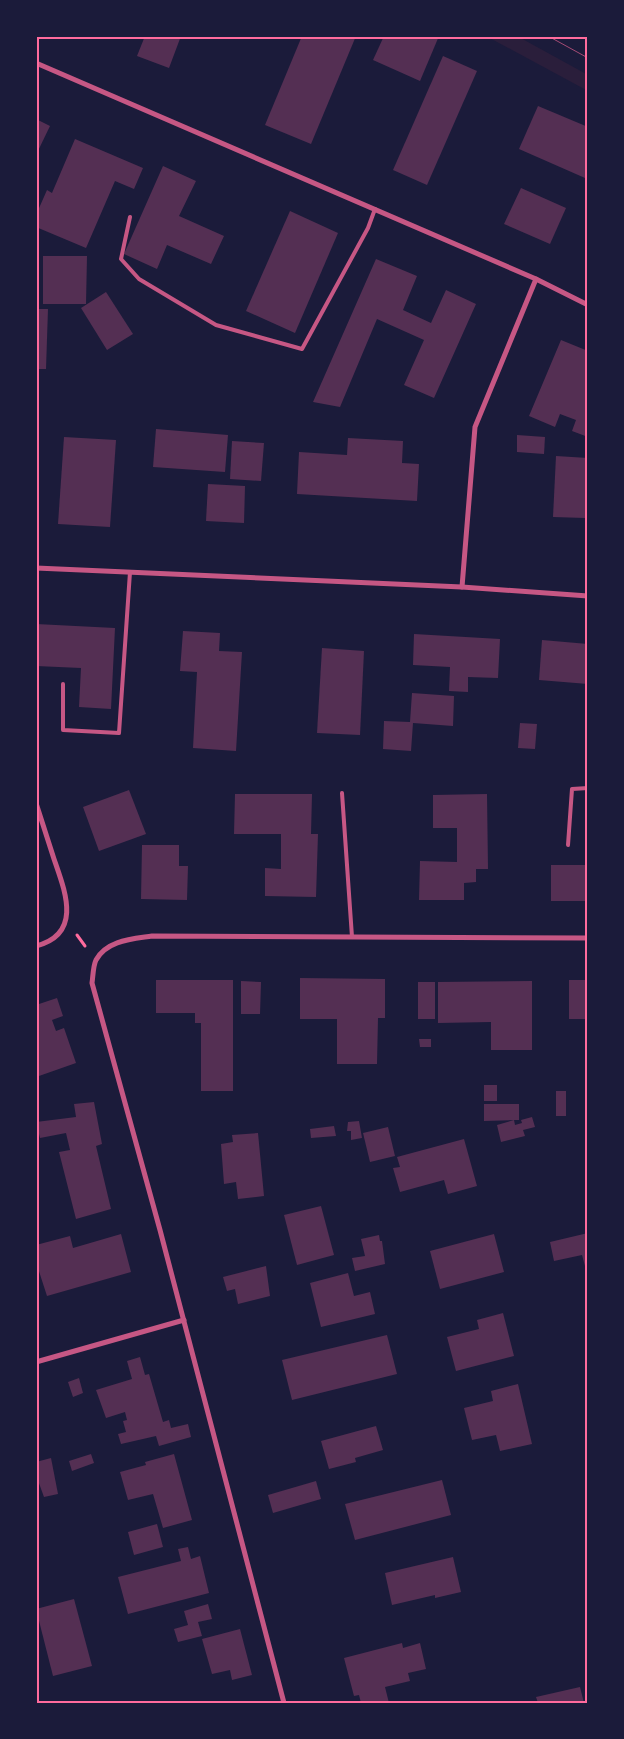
<svg xmlns="http://www.w3.org/2000/svg" width="624" height="1739" viewBox="0 0 624 1739" font-family="Georgia,serif">
	<style>
		.green { fill: #2a1e3b }
		.building { fill: #542f53 }
		.lines { fill: none; stroke-linecap: round; stroke-linejoin: round }
		.path { stroke: #ff6b9d; stroke-width: 3 }
		.service { stroke: #c65784; stroke-width: 4 }
		.minor { stroke: #c65784; stroke-width: 5 }
		.tram { stroke: #a44b75; stroke-width: 1 }
		.neatline { fill: none; stroke: #ff6b9d; stroke-width: 2 }
	</style>
	<rect width="100%" height="100%" fill="#1b1b3a"/>
	<path class="green" d="M486 36H517L588 75V91Z"/>
	<g class="building">
		<path d="M145 36H181L169 68 137 56Z"/>
		<path d="M302 36H356L311 144 265 125Z"/>
		<path d="M384 36H439L420 81 373 60Z"/>
		<path d="M443 56 477 71 427 185 393 170Z"/>
		<path d="M538 106 588 127V171L585 178 519 149Z"/>
		<path d="M36 119 50 126 36 155Z"/>
		<path d="M75 139 143 168 134 189 115 181 86 248 36 227V215L47 190 52 193Z"/>
		<path d="M163 166 196 181 179 216 224 236 211 264 167 245 157 269 124 254Z"/>
		<path d="M521 188 566 208 550 244 504 224Z"/>
		<path d="M290 211 338 233 295 333 246 311Z"/>
		<path d="M43 256H87L86 304H43Z"/>
		<path d="M376 259 417 276 403 310 431 323 446 290 476 304 434 398 404 385 424 340 377 319 340 407 313 402Z"/>
		<path d="M106 292 133 334 107 350 81 308Z"/>
		<path d="M36 309H48L46 369H36Z"/>
		<path d="M561 340 588 351V437L572 431 576 420 560 414 555 427 529 416Z"/>
		<path d="M156 429 228 435 225 472 153 467Z"/>
		<path d="M517 435 545 437 544 454 517 452Z"/>
		<path d="M64 437 116 440 110 527 58 524Z"/>
		<path d="M348 438 403 441 402 463 419 464 417 501 297 494 299 452 347 455Z"/>
		<path d="M232 441 264 443 261 481 230 479Z"/>
		<path d="M556 456 588 458 585 518 553 517Z"/>
		<path d="M208 484 245 486 244 523 206 521Z"/>
		<path d="M36 624 115 628 111 709 79 707 81 668 36 666Z"/>
		<path d="M183 631 220 633 219 651 242 652 236 751 193 748 197 672 180 671Z"/>
		<path d="M414 634 500 639 498 678 468 677V692L449 691 450 667 413 665Z"/>
		<path d="M542 640 588 644V684L539 680Z"/>
		<path d="M322 648 364 651 360 735 317 733Z"/>
		<path d="M412 693 454 696 453 726 413 723 411 751 383 749 384 721 410 722Z"/>
		<path d="M520 723 537 724 535 749 518 748Z"/>
		<path d="M129 790 146 834 99 851 83 807Z"/>
		<path d="M235 794H312L311 834H318L316 897 265 896V868L281 869V834H234Z"/>
		<path d="M487 794 488 869H476V882L464 883V900H419L420 861 457 862V828H433V795Z"/>
		<path d="M142 845H179V866H188L187 900 141 899Z"/>
		<rect x="551" y="865" width="37" height="36"/>
		<path d="M300 978 385 979V1018H378L377 1064H337V1019H300Z"/>
		<path d="M156 980H233V1091H201V1023H195V1013H156Z"/>
		<rect x="569" y="980" width="19" height="39"/>
		<path d="M241 981 261 982 260 1014H241Z"/>
		<path d="M532 981V1050H491V1022L438 1023V982Z"/>
		<rect x="418" y="982" width="17" height="37"/>
		<path d="M57 998 63 1016 52 1020 56 1031 64 1028 76 1063 39 1076 36 1069V1005Z"/>
		<path d="M419 1039H431V1047H420Z"/>
		<rect x="484" y="1085" width="13" height="16"/>
		<rect x="556" y="1091" width="10" height="25"/>
		<path d="M94 1102 102 1144 96 1146 111 1209 76 1219 59 1152 70 1150 66 1133 40 1138 36 1122 76 1117 74 1104Z"/>
		<path d="M484 1104H519V1120H514L515 1125 522 1123 521 1120 532 1117 535 1127 523 1130 525 1136 501 1142 497 1125 514 1120 484 1121Z"/>
		<path d="M359 1121 362 1138 351 1140V1131H347L348 1122Z"/>
		<path d="M334 1126 336 1136 311 1138 310 1129Z"/>
		<path d="M388 1127 395 1156 370 1162 363 1133Z"/>
		<path d="M258 1133 264 1196 238 1199 236 1182 224 1184 221 1144 233 1142 232 1135Z"/>
		<path d="M464 1139 477 1186 448 1194 444 1180 400 1192 393 1168 400 1167 397 1157Z"/>
		<path d="M321 1206 334 1255 297 1265 284 1215Z"/>
		<path d="M588 1233V1277L582 1255 554 1261 550 1242Z"/>
		<path d="M121 1234 131 1272 47 1296 36 1262V1245L70 1236 73 1248Z"/>
		<path d="M494 1234 504 1272 440 1289 430 1251Z"/>
		<path d="M379 1235 380 1241H382L385 1264 355 1271 352 1258 365 1256 361 1239Z"/>
		<path d="M266 1266 270 1296 238 1304 235 1289 227 1291 223 1277Z"/>
		<path d="M348 1273 354 1296 370 1292 375 1314 321 1327 310 1283Z"/>
		<path d="M503 1313 514 1356 456 1371 447 1337 479 1329 477 1320Z"/>
		<path d="M387 1335 397 1374 292 1400 282 1360Z"/>
		<path d="M140 1357 145 1375 149 1374 163 1422 169 1420 171 1428 188 1424 191 1437 159 1446 156 1436 121 1444 118 1434 126 1432 123 1421 127 1420 125 1412 106 1418 96 1390 132 1379 127 1361Z"/>
		<path d="M79 1378 83 1393 73 1397 68 1382Z"/>
		<path d="M518 1384 532 1444 500 1451 496 1435 472 1440 464 1408 493 1401 491 1391Z"/>
		<path d="M376 1426 383 1450 355 1458 356 1462 329 1469 321 1441Z"/>
		<path d="M91 1454 94 1463 72 1471 69 1461Z"/>
		<path d="M174 1454 192 1520 163 1528 153 1494 128 1500 120 1472 146 1465 145 1462Z"/>
		<path d="M51 1458 58 1494 44 1497 36 1475V1462Z"/>
		<path d="M442 1480 451 1515 355 1540 345 1504Z"/>
		<path d="M316 1481 321 1499 273 1513 268 1495Z"/>
		<path d="M157 1524 163 1547 134 1555 128 1532Z"/>
		<path d="M188 1547 191 1559 200 1556 209 1593 128 1614 118 1577 181 1561 178 1549Z"/>
		<path d="M453 1557 461 1592 435 1598V1595L392 1605 385 1573Z"/>
		<path d="M74 1599 92 1666 53 1676 36 1609Z"/>
		<path d="M208 1604 212 1619 198 1622 202 1636 178 1642 174 1629 188 1625 184 1611Z"/>
		<path d="M240 1629 252 1675 232 1680 230 1670 212 1674 202 1639Z"/>
		<path d="M402 1643 403 1648 420 1643 426 1669 408 1673 410 1681 385 1687 389 1703H361L359 1695 354 1696 344 1658Z"/>
		<path d="M580 1687 584 1703H538L536 1697Z"/>
	</g>
	<g class="lines">
		<path class="path" d="M77 935 85 946"/>
		<g class="service">
			<path d="M130 217 121 259 139 279 216 325 302 349 368 228 375 209"/>
			<path d="M63 684V730L119 733 130 572"/>
			<path d="M342 793 352 937"/>
			<path d="M568 845 572 789 588 788"/>
		</g>
		<g class="minor">
			<path d="M36 63 536 279 588 305"/>
			<path d="M36 568 462 587 588 596"/>
			<path d="M462 587 475 427 536 279"/>
			<path d="M36 803C42 822 48 840 54 859 65 891 83 934 36 946"/>
			<path d="M36 1362 184 1320"/>
			<path d="M284 1703 160 1230 92 983C93 977 93 966 96 960 107 940 133 939 152 936L588 938"/>
		</g>
		<path class="tram" d="M548 36 588 58"/>
	</g>
	<rect width="624" height="1739" fill="none" stroke="#1b1b3a" stroke-width="75"/>
	<rect x="38" y="38" width="548" height="1664" class="neatline"/>
</svg>
